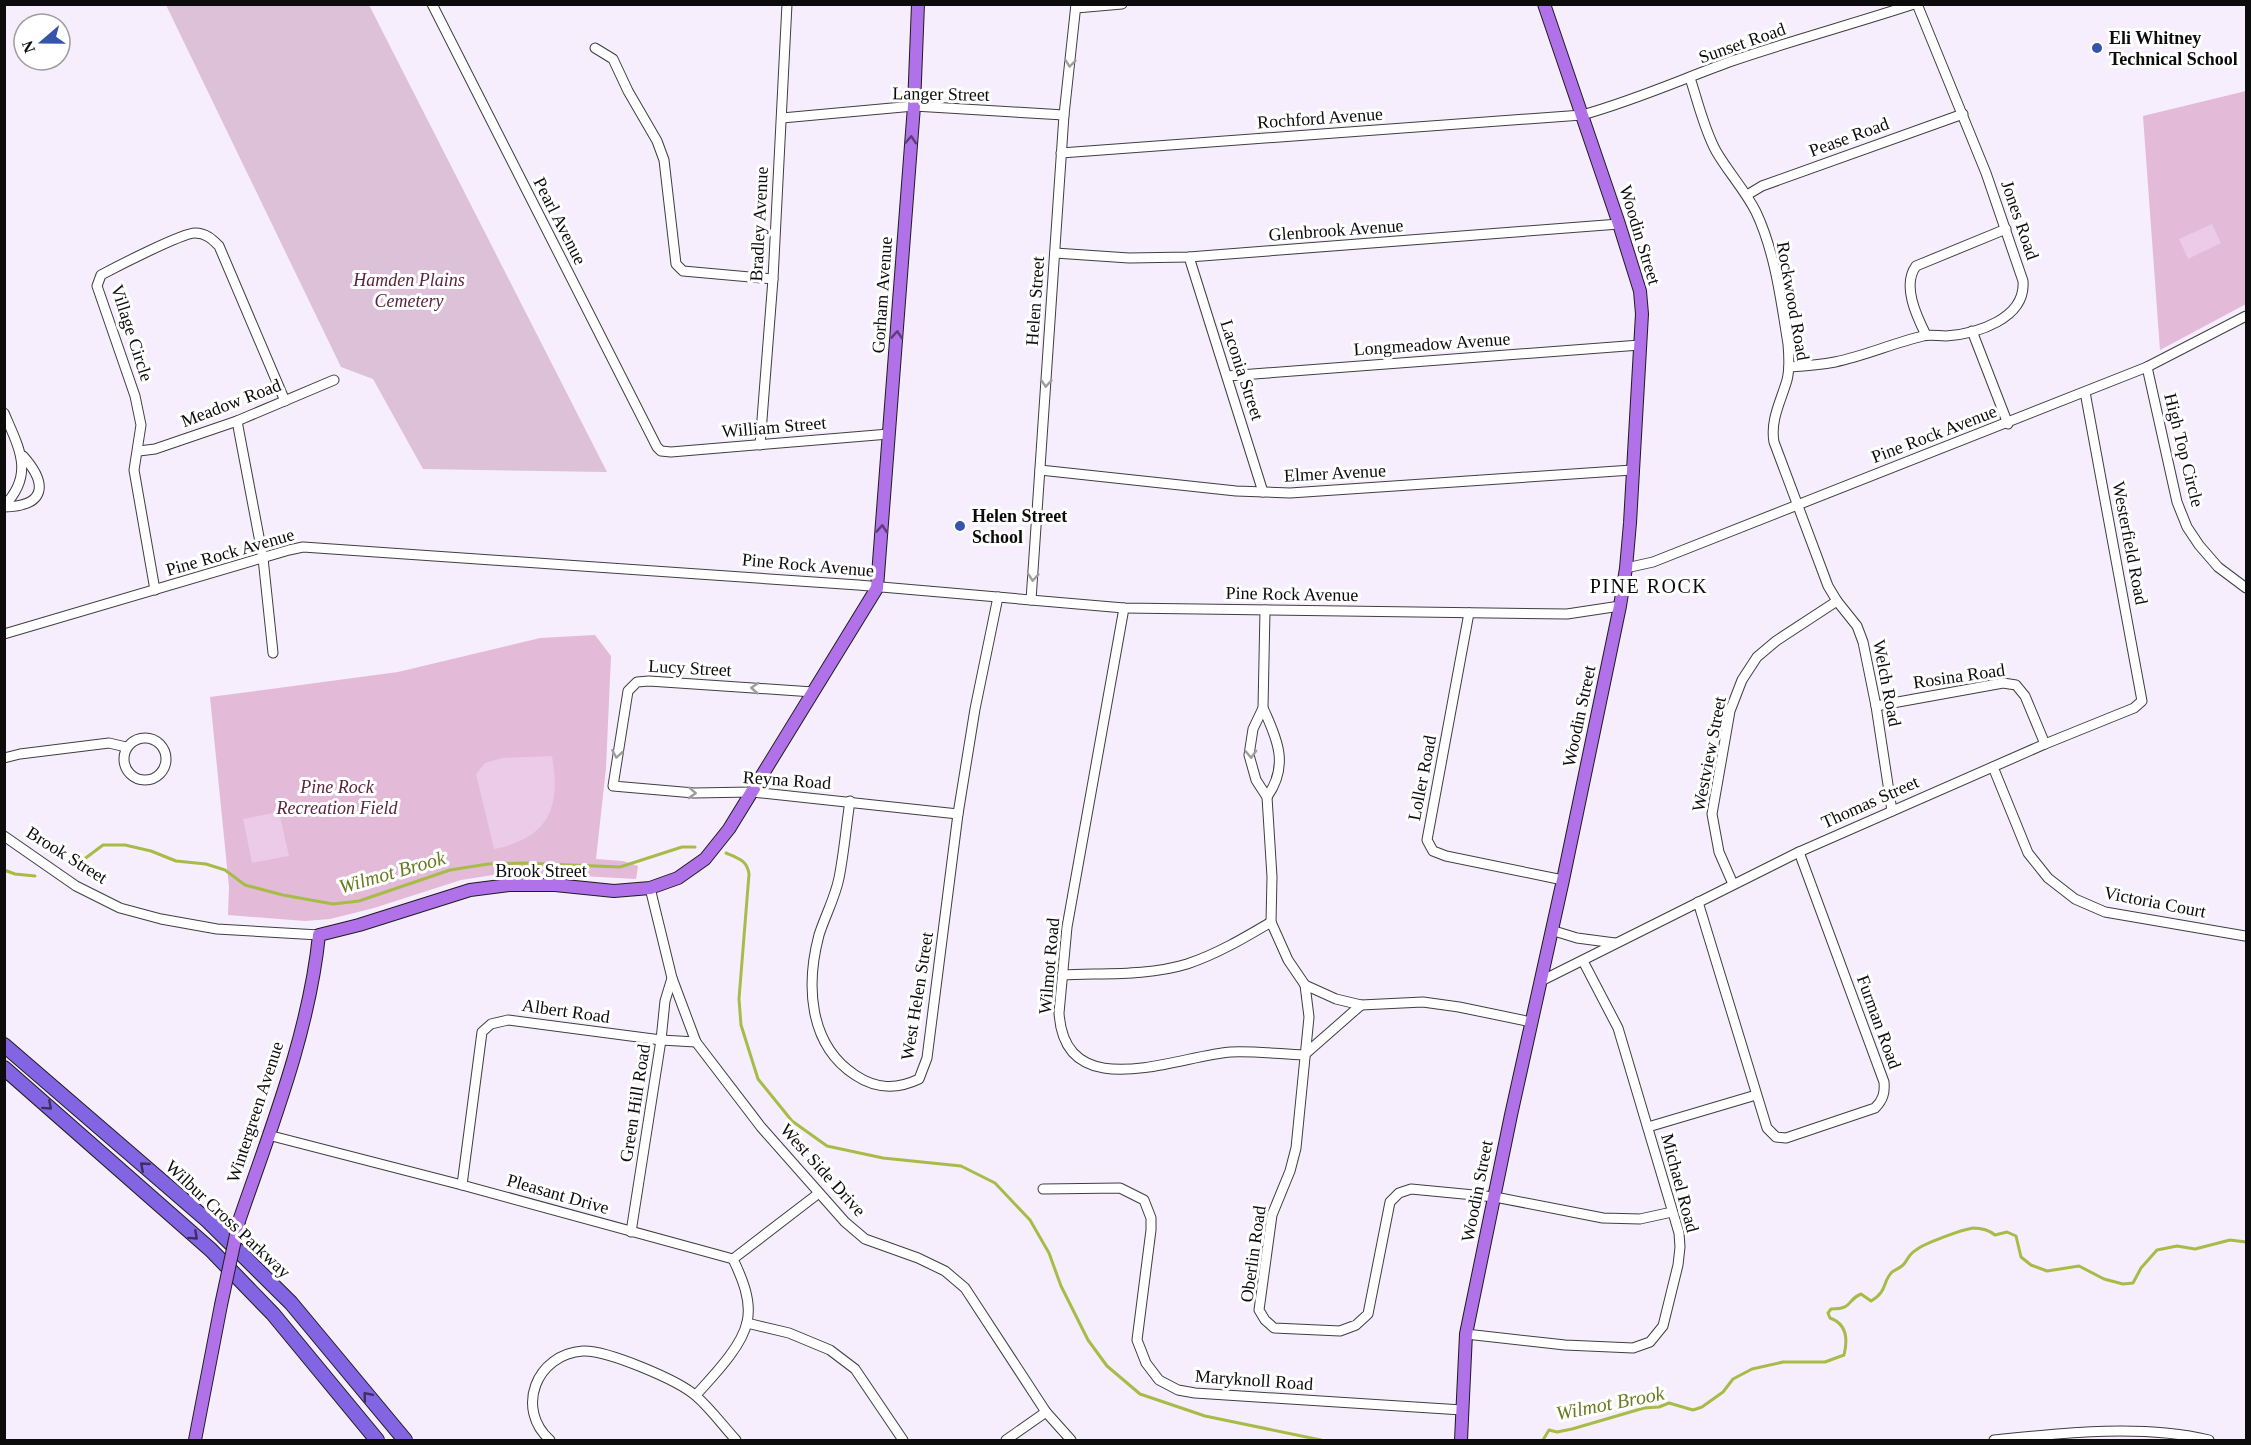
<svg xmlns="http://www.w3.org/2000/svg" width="2251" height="1445" viewBox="0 0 2251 1445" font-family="'Times New Roman',serif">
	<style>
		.green { fill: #e3bad8 }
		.cemetery { fill: #dcc1d9 }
		.pitch { fill: #ebcbe7 }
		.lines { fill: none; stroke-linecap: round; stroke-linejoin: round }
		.stream { stroke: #a7bc47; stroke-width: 3 }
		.minor-casing { stroke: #3f3f3f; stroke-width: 11 }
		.major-casing { stroke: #1d1d1d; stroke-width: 14 }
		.highway-casing { stroke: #1d1d1d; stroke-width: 16 }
		.minor { stroke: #fff; stroke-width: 9 }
		.major { stroke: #b171e8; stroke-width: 12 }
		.highway { stroke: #8365e3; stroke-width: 14 }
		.major-bridge-casing { stroke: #1d1d1d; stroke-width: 14; stroke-linecap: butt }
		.major-bridge { stroke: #b171e8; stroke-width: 12 }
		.oneway { stroke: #9e9e9e }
		.oneway2 { stroke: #5e3e7a }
		.oneway3 { stroke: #3c3062 }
		.poi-dot { fill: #3554aa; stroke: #fff; stroke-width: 2 }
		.labels { text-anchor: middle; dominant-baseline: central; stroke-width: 6; stroke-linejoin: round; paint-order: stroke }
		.poi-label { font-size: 18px; font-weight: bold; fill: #0c0c0c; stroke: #fff; text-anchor: start }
		.street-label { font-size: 18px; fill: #0c0c0c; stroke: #fff }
		.park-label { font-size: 18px; font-style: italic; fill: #5b243c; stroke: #fff }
		.neighbourhood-label { font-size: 20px; letter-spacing: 1.5px; fill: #0c0c0c; stroke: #fff }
		.water-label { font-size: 20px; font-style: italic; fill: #687b22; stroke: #fff }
	</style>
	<rect width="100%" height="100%" fill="#f6edfd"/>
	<g class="green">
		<path d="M2246 91V304L2160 350 2143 116Z"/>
		<path d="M595 635 611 656 606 768 596 859 623 861 638 866 636 879 525 873 493 875 461 880 374 908 330 919 305 921 228 915 229 887 210 697 398 672 540 638Z"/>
	</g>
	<path class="cemetery" d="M166 5H369L607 472 423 469 373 379 341 367Z"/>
	<g class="pitch">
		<path d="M2212 224 2221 243 2188 259 2179 239Z"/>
		<path d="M552 756C561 808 549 838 494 849L476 774 485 763 502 758Z"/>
		<path d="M279 812 289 856 252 863 243 819Z"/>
	</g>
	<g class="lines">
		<g class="stream">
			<path d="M726 853C738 858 747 860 749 874L739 999 741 1025 758 1079 792 1121 827 1146 883 1158 961 1166 995 1183 1030 1220 1049 1253 1061 1286 1088 1340 1107 1366 1140 1394 1205 1416 1321 1440"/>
			<path d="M75 866 103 845H125L151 851 176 861 206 864 225 870 245 885 283 895 333 904 359 901 450 870 488 864 522 863 620 867 682 847H695"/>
			<path d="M4 870 15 874 35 876"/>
			<path d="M1543 1440 1549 1430 1557 1432 1572 1429 1644 1408 1659 1407 1669 1403 1693 1410 1702 1407 1723 1392 1733 1379 1752 1369 1783 1362H1825L1844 1355C1848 1339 1847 1324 1830 1318L1828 1313 1831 1309C1854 1309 1846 1300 1861 1294L1871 1301C1888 1291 1882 1282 1892 1272 1896 1269 1901 1268 1904 1264 1908 1259 1909 1254 1916 1250 1925 1243 1961 1230 1973 1228 1981 1228 1989 1230 1995 1235L2007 1232 2016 1236 2021 1257 2031 1265 2047 1271 2079 1266 2104 1279 2123 1284 2133 1283 2141 1268 2157 1250 2177 1246 2195 1249 2230 1240 2246 1242"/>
		</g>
		<g class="minor-casing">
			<g id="minor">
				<path d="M432 4 657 447 661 451 671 452 889 434"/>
				<path d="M1076 8 1122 4"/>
				<path d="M595 48 613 59 628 91 657 141 664 160 676 264 683 271 773 279"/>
				<path d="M1690 78C1698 102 1704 129 1716 151 1728 172 1745 190 1756 212 1775 252 1781 301 1788 344 1789 356 1790 369 1787 380 1781 401 1770 420 1774 442L1828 586 1837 601 1857 626 1863 642 1876 706 1892 811"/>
				<path d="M782 118 914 106 1064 115"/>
				<path d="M1061 153 1582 115C1633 101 1680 80 1729 62 1790 41 1853 24 1914 4"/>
				<path d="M1747 195 1762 186 1963 114"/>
				<path d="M1055 253 1129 258 1189 257 1619 224"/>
				<path d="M1189 257 1263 492"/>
				<path d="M1972 331 2008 424"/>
				<path d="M1926 335C1916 315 1902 285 1916 266L2006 229"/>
				<path d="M1789 367C1805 366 1820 365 1835 362 1865 356 1893 343 1923 336 1930 334 1938 336 1946 336 1976 334 2026 319 2023 281L1986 173 1917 4"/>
				<path d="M2147 367 2177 502 2187 527 2199 545 2218 567 2246 588"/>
				<path d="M1227 376 1640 345"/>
				<path d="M4 413C19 448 35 474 4 506"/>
				<path d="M237 421 263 558 273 653"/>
				<path d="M760 445 773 279 787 4"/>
				<path d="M139 451 155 449 237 421 334 380"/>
				<path d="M1040 470 1236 491 1290 493 1632 470"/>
				<path d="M4 507C46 506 48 484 23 456"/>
				<path d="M1626 568 1653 562 2147 367 2246 316"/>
				<path d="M155 590 134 470 141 425 135 396 97 286 101 275C116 267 182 233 195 233 206 233 212 239 219 246L285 401"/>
				<path d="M1031 600 1064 115 1076 4"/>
				<path d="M1124 608 1067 927 1059 1013C1065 1107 1176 1056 1231 1052 1255 1051 1280 1054 1304 1055L1361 1005"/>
				<path d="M1265 610 1263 708 1253 729 1249 755 1256 780 1267 797 1272 877 1271 922 1288 960 1305 985 1309 1017 1296 1148 1290 1171 1272 1215 1259 1310 1265 1320 1274 1328 1340 1331 1356 1325 1368 1314 1390 1202 1399 1193 1411 1189 1495 1197 1603 1218 1640 1219 1672 1212"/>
				<path d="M1469 613 1427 840 1433 851 1446 856 1563 880"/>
				<path d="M4 634 289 550 303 547 858 585 1124 608 1567 614 1620 606"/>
				<path d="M813 692 649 681 637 682 628 691 613 786 694 793 752 792 958 814"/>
				<path d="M1876 706 2003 683 2016 685 2025 696 2045 744"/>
				<path d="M1263 708C1278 740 1289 766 1267 797"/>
				<circle cx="145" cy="759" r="21"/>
				<path d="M4 758 20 754 109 743 126 747"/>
				<path d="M1993 767 2028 853 2048 878 2075 899 2105 912 2245 936"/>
				<path d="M850 801C846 827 844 853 839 878 835 898 825 916 819 935 806 984 808 1044 855 1075 876 1089 896 1090 919 1079L927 1058 958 814 975 709 998 597"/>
				<path d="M4 836 76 886 120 908 161 919 217 929 319 935"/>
				<path d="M1733 884 1719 852 1712 814 1730 711 1742 680 1757 657 1776 641 1837 601"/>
				<path d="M650 888 672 978 696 1042 761 1127 845 1222 865 1239 918 1258 945 1271 965 1288 1046 1412 1071 1440"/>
				<path d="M1698 902 1767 1128 1776 1137 1786 1138 1875 1108C1883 1100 1885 1093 1884 1082L1799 852"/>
				<path d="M1551 930 1577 938 1615 943"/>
				<path d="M1062 975C1103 973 1148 976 1187 964 1217 954 1244 938 1271 922"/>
				<path d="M1541 981 1799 852 2045 744 2134 708 2142 701 2085 392"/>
				<path d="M1305 985 1336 999 1361 1005 1423 1002 1459 1007 1531 1022"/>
				<path d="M1648 1127 1756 1095"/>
				<path d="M268 1135 462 1185 733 1259 819 1193"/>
				<path d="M462 1185 482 1032 491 1024 508 1020 661 1040 696 1042"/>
				<path d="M1043 1189 1120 1188 1144 1200 1151 1218V1230L1137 1340 1146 1363 1159 1380 1178 1390 1195 1393 1462 1410"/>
				<path d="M631 1232 661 1040 665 1001 672 978"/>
				<path d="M747 1323 789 1333 830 1350 855 1369 903 1440"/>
				<path d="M1466 1334 1565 1345 1633 1348 1650 1342 1663 1326 1678 1265 1680 1247 1679 1233 1618 1028 1583 961"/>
				<path d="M696 1395C712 1377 742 1347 747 1322 752 1301 742 1278 733 1259"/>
				<path d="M550 1440C515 1409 536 1354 583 1351 607 1350 678 1380 696 1396 711 1409 723 1426 736 1440"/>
				<path d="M1006 1440 1046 1412"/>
				<path d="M1994 1440C2062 1433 2141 1424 2209 1440"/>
			</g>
		</g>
		<g class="major-casing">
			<g id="major">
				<path d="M239 1221C271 1128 309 1033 319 935L359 925 470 890 509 885H555L614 891 650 888 678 878 705 859 729 829 877 588 914 106 918 4"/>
				<path d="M195 1440 221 1305"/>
				<path d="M1461 1440 1466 1334 1511 1115 1563 880 1620 606 1626 568 1630 523 1642 314 1640 291 1619 224 1544 4"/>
			</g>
		</g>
		<g class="highway-casing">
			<g id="highway">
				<path d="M4 1045 208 1221 291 1303 405 1440"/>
				<path d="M4 1068 211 1250 273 1314 377 1440"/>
			</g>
		</g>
		<use href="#minor" class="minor"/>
		<use href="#major" class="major"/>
		<use href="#highway" class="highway"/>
		<g class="major-bridge-casing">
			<path id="major-bridge" d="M221 1305 239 1221"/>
		</g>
		<use href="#major-bridge" class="major-bridge"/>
	</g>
	<defs><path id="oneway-chevron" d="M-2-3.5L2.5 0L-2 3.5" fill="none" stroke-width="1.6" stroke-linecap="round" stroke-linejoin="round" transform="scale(1.5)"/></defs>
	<g class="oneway">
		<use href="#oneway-chevron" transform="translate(1070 63) rotate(96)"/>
		<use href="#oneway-chevron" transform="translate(1046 383) rotate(94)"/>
		<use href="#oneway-chevron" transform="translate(1033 577) rotate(94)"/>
		<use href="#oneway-chevron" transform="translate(755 688) rotate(-176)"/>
		<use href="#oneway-chevron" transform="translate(617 754) rotate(100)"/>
		<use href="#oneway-chevron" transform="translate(1251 754) rotate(88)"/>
		<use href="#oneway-chevron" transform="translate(692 793) rotate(3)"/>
	</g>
	<g class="oneway2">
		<use href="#oneway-chevron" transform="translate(911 140) rotate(-86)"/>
		<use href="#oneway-chevron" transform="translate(897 335) rotate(-86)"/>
		<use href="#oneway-chevron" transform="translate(882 529) rotate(-86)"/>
	</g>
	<g class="oneway3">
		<use href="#oneway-chevron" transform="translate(48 1106) rotate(42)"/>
		<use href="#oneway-chevron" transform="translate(144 1166) rotate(-139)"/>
		<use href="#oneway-chevron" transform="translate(194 1236) rotate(42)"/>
		<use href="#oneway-chevron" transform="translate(367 1396) rotate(-130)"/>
	</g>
	<g class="poi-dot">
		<circle cx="2097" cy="48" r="6"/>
		<circle cx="960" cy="526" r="6"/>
	</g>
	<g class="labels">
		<g class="poi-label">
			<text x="2109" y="38">Eli Whitney<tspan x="2109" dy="21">Technical School</tspan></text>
			<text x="972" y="516">Helen Street<tspan x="972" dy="21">School</tspan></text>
		</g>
		<g class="street-label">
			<text transform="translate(1742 43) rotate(-19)">Sunset Road</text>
			<text transform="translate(941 94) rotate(1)">Langer Street</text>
			<text transform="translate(1320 118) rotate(-4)">Rochford Avenue</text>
			<text transform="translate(1849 137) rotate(-20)">Pease Road</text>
			<text transform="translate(2020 220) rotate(71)">Jones Road</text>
			<text transform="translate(560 221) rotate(63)">Pearl Avenue</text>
			<text transform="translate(759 224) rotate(-87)">Bradley Avenue</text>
			<text transform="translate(1336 230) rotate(-4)">Glenbrook Avenue</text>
			<text transform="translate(1640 235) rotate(73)">Woodin Street</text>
			<text transform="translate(882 295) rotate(-86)">Gorham Avenue</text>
			<text transform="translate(1035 301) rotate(-86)">Helen Street</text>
			<text transform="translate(1793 301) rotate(80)">Rockwood Road</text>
			<text transform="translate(132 333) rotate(72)">Village Circle</text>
			<text transform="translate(1432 344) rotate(-4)">Longmeadow Avenue</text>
			<text transform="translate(1242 370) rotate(72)">Laconia Street</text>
			<text transform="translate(231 403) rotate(-21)">Meadow Road</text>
			<text transform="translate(774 427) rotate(-5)">William Street</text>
			<text transform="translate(1934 434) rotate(-21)">Pine Rock Avenue</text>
			<text transform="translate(2184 450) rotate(76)">High Top Circle</text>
			<text transform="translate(1335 473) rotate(-3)">Elmer Avenue</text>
			<text transform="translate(2130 543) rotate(79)">Westerfield Road</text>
			<text transform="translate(230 552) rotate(-16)">Pine Rock Avenue</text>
			<text transform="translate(808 565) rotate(5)">Pine Rock Avenue</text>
			<text transform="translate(1292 594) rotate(1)">Pine Rock Avenue</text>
			<text transform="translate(690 668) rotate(3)">Lucy Street</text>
			<text transform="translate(1959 676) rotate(-8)">Rosina Road</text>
			<text transform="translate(1887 683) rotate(79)">Welch Road</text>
			<text transform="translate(1579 716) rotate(-78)">Woodin Street</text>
			<text transform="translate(1709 754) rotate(-79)">Westview Street</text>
			<text transform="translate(1422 778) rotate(-79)">Loller Road</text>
			<text transform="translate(787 780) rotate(4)">Reyna Road</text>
			<text transform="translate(1870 802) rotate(-24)">Thomas Street</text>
			<text transform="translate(67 855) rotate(32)">Brook Street</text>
			<text x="541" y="871">Brook Street</text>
			<text transform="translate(2155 902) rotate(11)">Victoria Court</text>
			<text transform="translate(1049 966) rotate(-85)">Wilmot Road</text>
			<text transform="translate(917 996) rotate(-81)">West Helen Street</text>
			<text transform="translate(566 1011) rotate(8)">Albert Road</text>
			<text transform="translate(1879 1022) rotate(70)">Furman Road</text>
			<text transform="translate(635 1103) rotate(-81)">Green Hill Road</text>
			<text transform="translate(255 1112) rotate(-72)">Wintergreen Avenue</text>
			<text transform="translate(823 1170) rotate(48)">West Side Drive</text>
			<text transform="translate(1680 1183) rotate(75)">Michael Road</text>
			<text transform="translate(1477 1191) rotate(-79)">Woodin Street</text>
			<text transform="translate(558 1194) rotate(16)">Pleasant Drive</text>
			<text transform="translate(228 1219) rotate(43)">Wilbur Cross Parkway</text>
			<text transform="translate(1253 1254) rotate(-82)">Oberlin Road</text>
			<text transform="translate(1254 1380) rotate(4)">Maryknoll Road</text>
		</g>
		<g class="park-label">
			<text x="409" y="280">Hamden Plains<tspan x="409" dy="21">Cemetery</tspan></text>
			<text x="337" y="787">Pine Rock<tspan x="337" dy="21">Recreation Field</tspan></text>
		</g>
		<g class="neighbourhood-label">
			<text x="1649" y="586">PINE ROCK</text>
		</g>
		<g class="water-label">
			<text transform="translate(392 872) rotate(-16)">Wilmot Brook</text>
			<text transform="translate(1610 1403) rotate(-11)">Wilmot Brook</text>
		</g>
	</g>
	<rect width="2251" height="1445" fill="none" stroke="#0c0c0c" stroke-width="12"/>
	<g transform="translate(42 42) rotate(250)"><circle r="28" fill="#ffffff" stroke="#9e9e9e" stroke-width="1.5"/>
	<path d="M0-4.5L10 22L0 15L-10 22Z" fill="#3554aa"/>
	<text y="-9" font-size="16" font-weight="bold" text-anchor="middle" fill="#0c0c0c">N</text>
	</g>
</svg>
